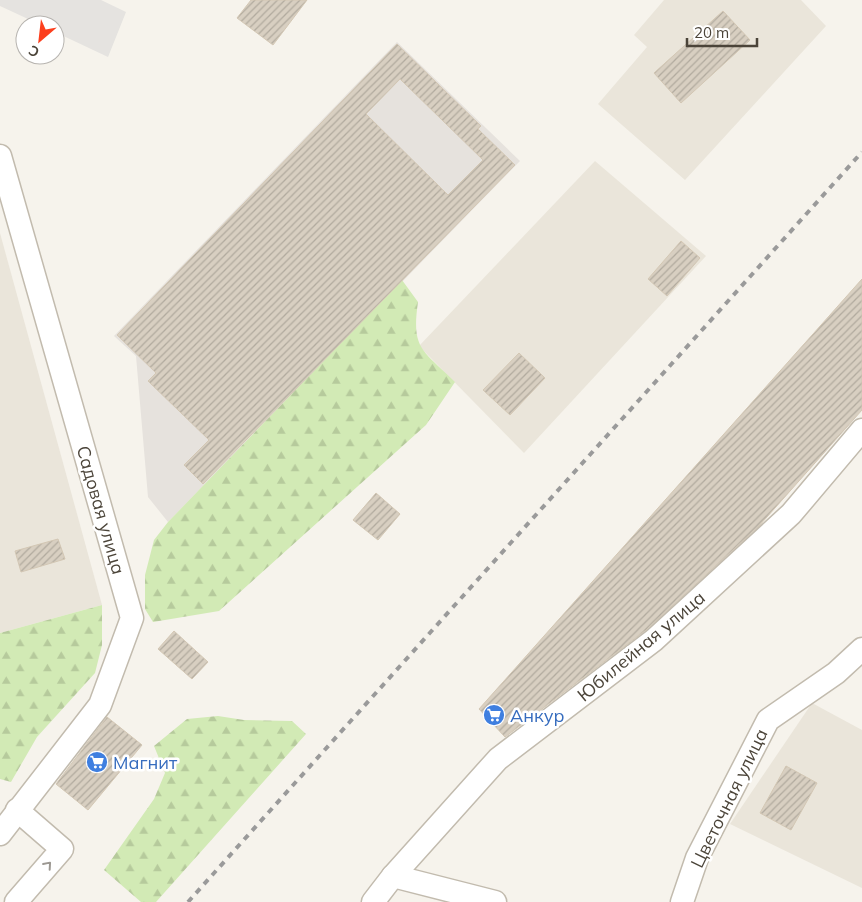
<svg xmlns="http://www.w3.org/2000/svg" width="862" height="902" viewBox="0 0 862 902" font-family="Mulish,sans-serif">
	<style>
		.residential { fill: #eae5da }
		.industrial { fill: #e6e2dd }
		.forest { fill: url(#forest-firs) }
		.parking { fill: #e5e3e0 }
		.building { fill: url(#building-hatch); stroke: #d3c7b4; fill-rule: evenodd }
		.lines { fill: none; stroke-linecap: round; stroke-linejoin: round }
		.street-casing { stroke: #c2bbae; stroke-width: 25 }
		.street { stroke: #fff; stroke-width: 22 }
		.rail { stroke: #9a9a9a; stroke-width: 4; stroke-dasharray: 6 6; stroke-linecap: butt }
		.oneway { stroke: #9c9892 }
		.labels { text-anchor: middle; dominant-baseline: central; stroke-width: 5; stroke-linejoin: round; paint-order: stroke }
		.street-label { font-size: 18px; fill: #4b4439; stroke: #fff }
		.shop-label { font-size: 18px; fill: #366cbe; stroke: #fff; text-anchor: start }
	</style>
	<defs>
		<pattern id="forest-firs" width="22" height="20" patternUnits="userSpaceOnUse" patternTransform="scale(1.25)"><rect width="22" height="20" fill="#d2eab5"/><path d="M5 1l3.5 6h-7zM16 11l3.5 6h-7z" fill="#b6ca9c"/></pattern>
		<pattern id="building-hatch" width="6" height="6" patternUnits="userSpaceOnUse" patternTransform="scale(1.25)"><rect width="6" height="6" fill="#d8cfc1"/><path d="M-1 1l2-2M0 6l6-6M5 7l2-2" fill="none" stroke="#b1aa9e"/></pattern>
	</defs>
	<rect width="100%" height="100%" fill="#f6f3ec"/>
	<g class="residential">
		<path d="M664 0H801L826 26 685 180 598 104 647 47 634 35Z"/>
		<path d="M595 161 706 256 524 453 419 346Z"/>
		<path d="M0 233 102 605 0 633Z"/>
		<path d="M812 703 862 730V888L730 824Z"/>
	</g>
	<path class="industrial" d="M397 42 520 161 168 522 148 497 136 356 114 336Z"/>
	<g class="forest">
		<path d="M402 280 418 302C411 350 423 350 455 382L426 425 219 611 153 622 145 609V575L154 540 168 522Z"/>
		<path d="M102 605V645L95 673 37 737 11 782 0 779V633Z"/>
		<path d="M218 716 244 720 292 721 306 734 156 902H141L104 870 154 799 165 773 154 746 187 719Z"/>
	</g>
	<path class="parking" d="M0 0H101L126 12 108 57 55 32V25H41L0 6Z"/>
	<g class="building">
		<path d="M251 0H307L273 45 237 18Z"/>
		<path d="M723 11 750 40 681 103 654 73Z"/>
		<path d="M397 44 481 126 478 129 515 165 203 484 184 465 209 440 148 381 156 373 117 335ZM400 79 483 160 448 195 366 114Z"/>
		<path d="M681 241 700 258 667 296 648 279Z"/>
		<path d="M862 279V410L759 526 646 630 505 737 479 709Z"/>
		<path d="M519 353 545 378 510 415 483 390Z"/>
		<path d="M376 493 400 514 378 540 353 520Z"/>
		<path d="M58 539 65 559 21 572 15 551Z"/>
		<path d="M174 631 208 662 192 679 158 649Z"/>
		<path d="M107 717 142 745 88 810 56 784Z"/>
		<path d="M786 766 817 783 791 830 760 813Z"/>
	</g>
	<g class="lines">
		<g class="street-casing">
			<g id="street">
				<path d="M0 156 132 618 100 705 0 834"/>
				<path d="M393 876 495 902"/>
				<path d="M16 902 62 849 17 810"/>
				<path d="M373 902 393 876 498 759 654 640 791 514 862 430"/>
				<path d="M682 902 697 858 768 720 836 673 862 649"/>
			</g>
		</g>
		<use href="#street" class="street"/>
		<path class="rail" d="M188 902 862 152"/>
	</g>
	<defs><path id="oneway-chevron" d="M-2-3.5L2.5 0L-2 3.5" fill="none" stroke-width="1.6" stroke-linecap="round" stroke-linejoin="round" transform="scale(1.25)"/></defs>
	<use class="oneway" href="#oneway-chevron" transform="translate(48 865) rotate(-49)"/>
	<defs>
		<g id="supermarket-disc" transform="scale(1.125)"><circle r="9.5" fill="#3f7fe0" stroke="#fff"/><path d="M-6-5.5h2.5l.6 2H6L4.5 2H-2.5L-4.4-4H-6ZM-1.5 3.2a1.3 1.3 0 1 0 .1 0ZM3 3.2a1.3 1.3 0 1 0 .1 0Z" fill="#fff"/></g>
	</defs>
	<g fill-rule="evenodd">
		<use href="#supermarket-disc" x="494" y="715"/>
		<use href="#supermarket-disc" x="97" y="762"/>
	</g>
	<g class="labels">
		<g class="street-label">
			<text transform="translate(101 510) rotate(74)">Садовая улица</text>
			<text transform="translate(641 646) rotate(-40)">Юбилейная улица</text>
			<text transform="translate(729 798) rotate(-64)">Цветочная улица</text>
		</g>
		<g class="shop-label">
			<text x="510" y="715">Анкур</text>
			<text x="113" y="762">Магнит</text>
		</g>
	</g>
	<g transform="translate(40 40) rotate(208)"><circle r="24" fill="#ffffff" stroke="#b7b4b0"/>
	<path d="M0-4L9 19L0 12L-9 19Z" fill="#fc3f1d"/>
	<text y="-8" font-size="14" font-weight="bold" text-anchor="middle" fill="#4b4439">С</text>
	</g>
	<path d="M687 38v8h70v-8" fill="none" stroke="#4b4439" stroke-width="2.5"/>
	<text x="694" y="38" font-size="15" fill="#4b4439" stroke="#ffffff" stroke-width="4" paint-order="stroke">20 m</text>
</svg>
